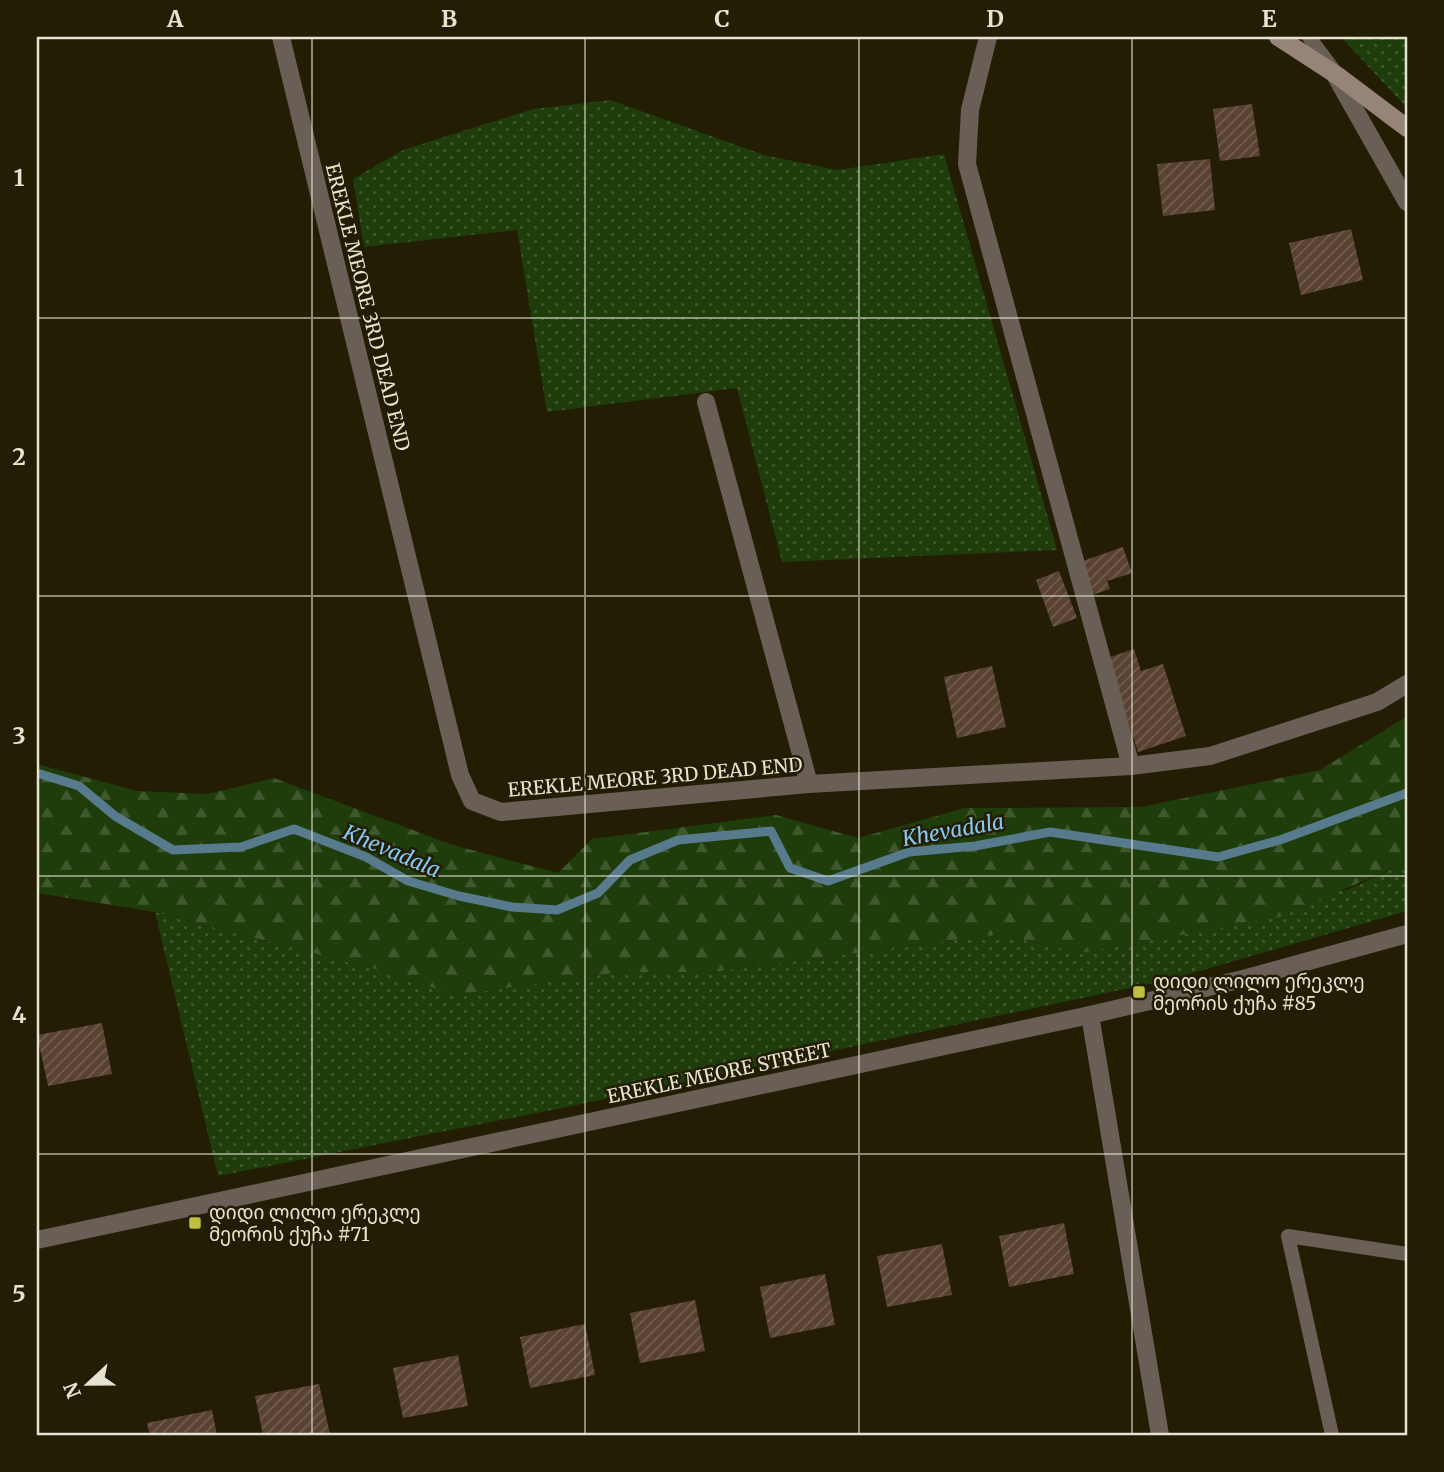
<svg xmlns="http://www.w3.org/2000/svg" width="1444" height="1472" viewBox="0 0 1444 1472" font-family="Merriweather,'Noto Sans Georgian',serif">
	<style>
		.green { fill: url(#green-dots) }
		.forest { fill: url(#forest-firs) }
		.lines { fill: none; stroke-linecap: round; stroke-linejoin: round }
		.stream { stroke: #577b8c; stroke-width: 9 }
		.building { fill: url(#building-hatch) }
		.service { stroke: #6a5f57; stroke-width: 14 }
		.minor { stroke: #6a5f57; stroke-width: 18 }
		.tertiary { stroke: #6a5f57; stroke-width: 18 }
		.secondary { stroke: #968478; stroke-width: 18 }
		.grid { fill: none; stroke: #e6e3d3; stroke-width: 2; stroke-opacity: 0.55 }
		.poi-dot { fill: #bfbe41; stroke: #221d03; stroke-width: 2.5 }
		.labels { text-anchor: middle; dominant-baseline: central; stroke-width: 5; stroke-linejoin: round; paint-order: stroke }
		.street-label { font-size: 19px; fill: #e6e3d3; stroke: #221d03 }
		.poi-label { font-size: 19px; fill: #e6e3d3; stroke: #221d03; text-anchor: start }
		.water-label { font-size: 21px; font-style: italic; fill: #85c8f5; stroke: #221d03 }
		.neatline { fill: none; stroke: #e6e3d3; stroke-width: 2.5 }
		.grid-label { font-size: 23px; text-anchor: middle; font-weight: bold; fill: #e6e3d3 }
	</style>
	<defs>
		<pattern id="green-dots" width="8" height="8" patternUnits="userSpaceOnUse" patternTransform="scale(1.75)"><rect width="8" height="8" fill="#1f3c0b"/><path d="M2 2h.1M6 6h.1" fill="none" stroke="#40582e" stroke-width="1.8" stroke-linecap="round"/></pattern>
		<pattern id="forest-firs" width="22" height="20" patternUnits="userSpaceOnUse" patternTransform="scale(1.75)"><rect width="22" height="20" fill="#1f3c0b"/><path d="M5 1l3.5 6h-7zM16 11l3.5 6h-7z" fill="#40582e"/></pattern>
		<pattern id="building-hatch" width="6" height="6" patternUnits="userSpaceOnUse" patternTransform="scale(1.75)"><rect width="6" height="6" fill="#5a4232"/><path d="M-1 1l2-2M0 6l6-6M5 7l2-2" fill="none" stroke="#725d4f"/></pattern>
	</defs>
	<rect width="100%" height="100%" fill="#221d03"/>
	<g class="green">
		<path d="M1341 37H1407V108Z"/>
		<path d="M610 100 764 155 837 170 944 154 1057 550 782 562 737 388 547 412 517 230 364 247 353 179 403 150 533 109Z"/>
		<path d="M1407 862V911L1172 979 567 1107 218 1176 155 912 379 970 456 995 621 972H712L999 934 1081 953 1349 889Z"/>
	</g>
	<path class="forest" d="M1407 716V862L1280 917 1081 953 999 934 712 972H621L456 995 379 970 155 912 37 893V764L137 791 207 794 274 778 453 845 558 873 592 839 776 815 858 838 965 808 1141 807 1320 770Z"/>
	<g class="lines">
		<path class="stream" d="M37 773 79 786 115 816 173 850 241 847 294 829 366 857 408 881 459 896 512 907 557 910 598 893 630 860 678 840 771 831 790 868 828 881 909 852 975 846 1050 832 1218 857 1280 840 1407 793"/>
	</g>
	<g class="building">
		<path d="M1252 104 1260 156 1220 161 1213 109Z"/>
		<path d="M1210 159 1215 210 1163 216 1157 164Z"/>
		<path d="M1351 229 1363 280 1301 295 1289 243Z"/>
		<path d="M1123 547 1132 573 1107 581 1110 589 1092 595 1080 562Z"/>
		<path d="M1059 571 1077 618 1053 627 1036 580Z"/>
		<path d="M1134 649 1141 671 1163 664 1186 736 1138 752 1107 658Z"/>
		<path d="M992 666 1006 727 957 738 944 677Z"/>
		<path d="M102 1023 112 1074 48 1086 37 1035Z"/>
		<path d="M1064 1223 1074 1274 1009 1287 999 1236Z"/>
		<path d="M942 1244 952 1295 887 1307 877 1256Z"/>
		<path d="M825 1274 835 1325 770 1338 760 1287Z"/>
		<path d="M695 1300 705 1351 640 1363 630 1313Z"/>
		<path d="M585 1324 595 1375 530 1388 520 1337Z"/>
		<path d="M458 1355 468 1406 403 1418 393 1368Z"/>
		<path d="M319 1384 330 1434 263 1435 255 1396Z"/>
		<path d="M212 1410 217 1435H150L147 1423Z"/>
	</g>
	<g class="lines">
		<g class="service">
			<path d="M1309 37 1333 69"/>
			<path d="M1332 1435 1288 1236 1407 1254"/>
		</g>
		<g class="minor">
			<path d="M281 37 460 775 472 801 501 812 809 784 1131 766 1210 756 1377 702 1407 684"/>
			<path d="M988 37 970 110 967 164 1131 766"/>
			<path d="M1334 73 1407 202"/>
			<path d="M706 402 809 784"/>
			<path d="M1090 1015 1160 1435"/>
		</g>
		<path class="tertiary" d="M37 1240 1090 1015 1243 979 1407 934"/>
		<path class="secondary" d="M1278 37 1338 76 1407 128"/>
	</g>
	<path class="grid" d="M312 37V1435M585 37V1435M859 37V1435M1132 37V1435M37 318H1407M37 596H1407M37 876H1407M37 1154H1407"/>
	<g class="poi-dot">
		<rect x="1132" y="985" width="14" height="14" rx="3.5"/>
		<rect x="188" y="1216" width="14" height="14" rx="3.5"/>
	</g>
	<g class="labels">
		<g class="street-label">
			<text transform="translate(368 307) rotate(76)">EREKLE MEORE 3RD DEAD END</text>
			<text transform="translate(655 777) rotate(-5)">EREKLE MEORE 3RD DEAD END</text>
			<text transform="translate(719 1073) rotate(-12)">EREKLE MEORE STREET</text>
		</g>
		<g class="poi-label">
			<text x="1153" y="981">დიდი ლილო ერეკლე<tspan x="1153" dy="22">მეორის ქუჩა #85</tspan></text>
			<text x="209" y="1212">დიდი ლილო ერეკლე<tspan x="209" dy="22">მეორის ქუჩა #71</tspan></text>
		</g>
		<g class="water-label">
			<text transform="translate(953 830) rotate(-10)">Khevadala</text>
			<text transform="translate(392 851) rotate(23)">Khevadala</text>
		</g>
	</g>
	<rect width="1444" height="1472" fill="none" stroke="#221d03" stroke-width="77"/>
	<g transform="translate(88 1384) rotate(248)" stroke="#221d03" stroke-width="5" paint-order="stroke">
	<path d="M0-5L12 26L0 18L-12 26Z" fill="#e6e3d3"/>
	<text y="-10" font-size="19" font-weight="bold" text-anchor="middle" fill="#e6e3d3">N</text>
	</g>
	<rect x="38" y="38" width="1368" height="1396" class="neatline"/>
	<g class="grid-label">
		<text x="175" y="27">A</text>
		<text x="449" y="27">B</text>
		<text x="722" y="27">C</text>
		<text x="995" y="27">D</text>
		<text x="1269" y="27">E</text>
		<text x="19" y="186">1</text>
		<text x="19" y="465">2</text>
		<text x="19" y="744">3</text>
		<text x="19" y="1023">4</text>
		<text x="19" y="1302">5</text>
	</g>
</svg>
